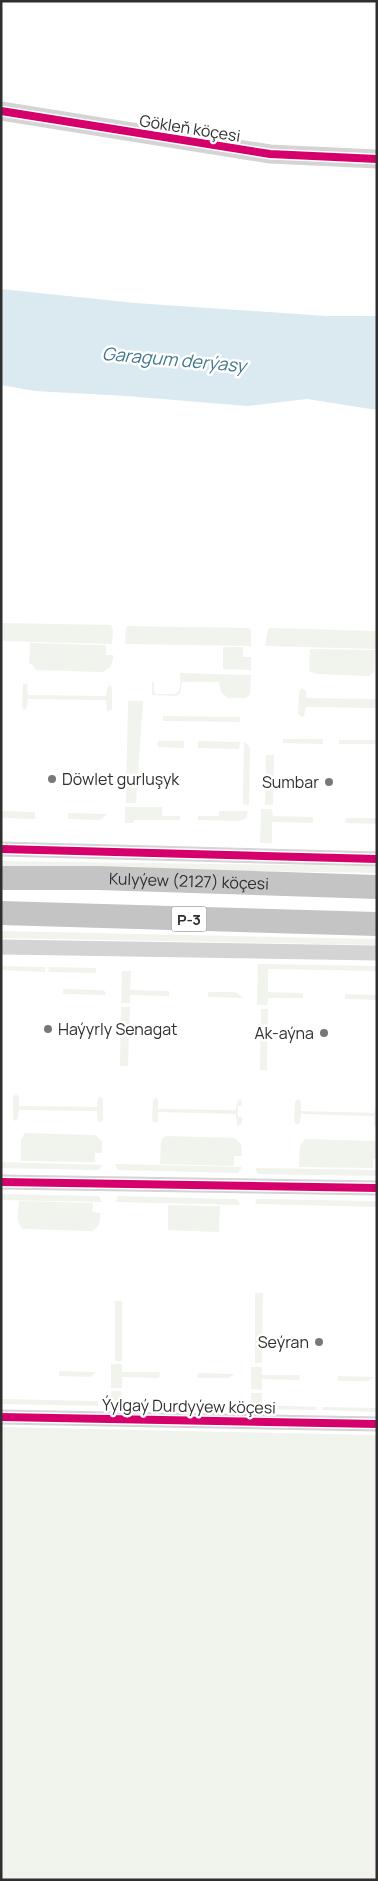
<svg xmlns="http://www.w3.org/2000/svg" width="378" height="1881" viewBox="0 0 378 1881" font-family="Manrope,sans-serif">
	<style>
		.green { fill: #f1f4ec }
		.water { fill: #daeaf0 }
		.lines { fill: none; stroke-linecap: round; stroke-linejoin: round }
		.minor { stroke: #d4d4d4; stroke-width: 15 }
		.tertiary { stroke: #d4d4d4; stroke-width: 19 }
		.trunk { stroke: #c4c4c4; stroke-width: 24 }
		.cycleway-casing { stroke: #fff; stroke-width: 11 }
		.cycleway { stroke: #d6006c; stroke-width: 8 }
		.poi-dot { fill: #787878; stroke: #fff; stroke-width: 2 }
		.labels { text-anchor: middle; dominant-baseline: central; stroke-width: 5; stroke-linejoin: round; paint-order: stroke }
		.shield { fill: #fff; stroke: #6d6d6d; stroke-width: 1 }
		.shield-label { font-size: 15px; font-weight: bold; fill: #2f2f2f }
		.street-label { font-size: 16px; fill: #2f2f2f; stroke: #fff }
		.poi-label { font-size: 16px; fill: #2f2f2f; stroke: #fff; text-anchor: end }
		.water-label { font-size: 18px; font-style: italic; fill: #40788d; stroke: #fff }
	</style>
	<rect width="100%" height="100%" fill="#fff"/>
	<g class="green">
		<path d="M1 623 111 625 113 631 112 644 1 641Z"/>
		<path d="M128 626 249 628 251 630V646L125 644 126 628Z"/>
		<path d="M271 628 377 631V649L265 646 268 629Z"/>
		<path d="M30 643 106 645V655H113C113 664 111 669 102 672L36 670 32 664H29Z"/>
		<path d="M223 647H243V657H251V670L223 669Z"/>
		<path d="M310 649 375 650 374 672 369 676 317 674 309 671Z"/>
		<path d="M180 673 251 675 250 694 246 698H228L221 692 219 682H182L180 694 176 696 152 695V682H154V691L156 694H175C182 690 180 680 180 673Z"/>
		<path d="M23 684H27L28 695 106 696 107 688 110 685 112 688V709L109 711H107L106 700 28 699 27 707 24 710 22 707Z"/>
		<path d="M302 688 306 692V698L377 699V708L306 707 304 716 302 717 298 714 299 691Z"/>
		<path d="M128 701H143L136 803H126Z"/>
		<path d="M163 716 239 717 241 720 239 722 163 721Z"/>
		<path d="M283 739H323V744L283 743Z"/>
		<rect x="339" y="740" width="38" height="4"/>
		<path d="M158 741H184V748L158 747Z"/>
		<path d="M198 741 240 742 239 749 198 748Z"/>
		<path d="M244 742 248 745 250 749 249 805 243 804Z"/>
		<path d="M266 755H274L273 805H265Z"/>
		<path d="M125 807H162V816H180V820H134L133 823H125Z"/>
		<path d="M261 809H272L273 816 313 817V823L272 822V843H260Z"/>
		<path d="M1 811 35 812V819L1 818Z"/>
		<path d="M219 811H248L246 818 239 821 198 820V816H219Z"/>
		<path d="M68 813 108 814 100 820 68 819Z"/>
		<path d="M346 818H377V824L345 823Z"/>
		<path d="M1 861 367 866 377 868V873L1 867Z"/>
		<path d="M1 931 377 939V945L1 938Z"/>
		<path d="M258 964 377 966V971L268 969V992L303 993V998H268L267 1005H257Z"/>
		<path d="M1 966 45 967V972L1 970Z"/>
		<path d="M49 967 96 968V973L48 972Z"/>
		<path d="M122 971H131L130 990 169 991V996L130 995V1003H121Z"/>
		<path d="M63 989 101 990 105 991 106 995 63 994Z"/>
		<path d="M208 992H235L243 998 208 997Z"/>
		<path d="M345 994 374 995H377V1000L345 999Z"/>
		<path d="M121 1007H130L128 1066H120Z"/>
		<path d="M261 1009H268L267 1070H260Z"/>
		<path d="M16 1094 19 1097V1106L97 1107 98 1099 100 1096 103 1099V1120L100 1122H98L97 1111 19 1110 18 1118 15 1121 13 1118V1097Z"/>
		<path d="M156 1097 158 1100V1109L236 1110 237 1102 240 1099 242 1100V1106H238V1117H242V1123L239 1125H237L236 1114 158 1112V1121L155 1123 152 1120 153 1100Z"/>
		<path d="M298 1099 301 1102V1111L374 1113 377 1102V1128L374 1125V1116L301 1114 300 1122 297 1125 294 1122 295 1102Z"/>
		<path d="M26 1133 95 1135 102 1141V1153H95V1162L21 1161V1140L24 1134Z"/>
		<path d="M166 1136 235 1138 241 1144 242 1156H234V1166L160 1164 161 1143 163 1138Z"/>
		<path d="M305 1139 374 1141 377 1142V1159H373V1168L299 1167 300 1146Z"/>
		<path d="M1 1162 102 1165 99 1170 1 1168Z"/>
		<path d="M115 1164 242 1167 238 1173 118 1170Z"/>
		<path d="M255 1168 377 1170V1176L258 1174Z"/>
		<path d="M1 1194 99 1196 102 1202 1 1200Z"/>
		<path d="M118 1196 237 1199 240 1205 116 1202Z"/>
		<path d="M257 1199 376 1201 377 1207 255 1204Z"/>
		<path d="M19 1201 93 1203 92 1212 100 1213C100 1220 100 1227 92 1231L23 1229C15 1223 19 1210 19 1201Z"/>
		<path d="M168 1205 220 1206 219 1232 168 1230Z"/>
		<path d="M255 1293H263L262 1363H255Z"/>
		<rect x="115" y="1301" width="7" height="60"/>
		<path d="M111 1364H122V1372H160L159 1378 122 1377V1388H111Z"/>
		<path d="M251 1367H262V1375H300L299 1380 262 1379V1390L251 1389Z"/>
		<path d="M59 1371 96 1372 90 1377 59 1376Z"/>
		<path d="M198 1373 235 1374 228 1378H197Z"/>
		<path d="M338 1376 375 1377 368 1381H338Z"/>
		<path d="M111 1391H121L122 1402 236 1404V1408L112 1406Z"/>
		<path d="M251 1393H262V1405L317 1407 316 1410 252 1409 251 1404Z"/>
		<path d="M1 1399 98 1401V1406L1 1404Z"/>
		<path d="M323 1407 377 1408 376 1412 323 1410Z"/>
		<path d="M1 1427 377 1435V1880H1Z"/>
	</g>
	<path class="water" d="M1 289 135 303 326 316H377V410L307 399 247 406 126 396 35 391 1 385Z"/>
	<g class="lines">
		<g class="minor">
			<path d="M1 849 377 859"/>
			<path d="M1 947 377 953"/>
			<path d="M1 1182 377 1188"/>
			<path d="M1 1417 377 1424"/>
		</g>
		<path class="tertiary" d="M1 111 270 154 377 159"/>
		<g class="trunk">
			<path id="s1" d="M1 878H98L377 887"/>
			<path d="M1 913 377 924"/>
		</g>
		<g class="cycleway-casing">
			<g id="cycleway">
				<path d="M1 111 270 154 377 159"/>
				<path d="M1 849 377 859"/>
				<path d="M1 1182 377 1188"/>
				<path d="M1 1417 377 1424"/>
			</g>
		</g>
		<use href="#cycleway" class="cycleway"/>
	</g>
	<g class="poi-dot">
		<circle cx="52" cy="779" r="5"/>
		<circle cx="329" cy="782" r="5"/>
		<circle cx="48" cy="1029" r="5"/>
		<circle cx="324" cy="1033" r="5"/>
		<circle cx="319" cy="1342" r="5"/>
	</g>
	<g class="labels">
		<rect class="shield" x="171.5" y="906.5" width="35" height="25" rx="4"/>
		<g class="shield-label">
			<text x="189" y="919">P-3</text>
		</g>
		<g class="street-label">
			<text transform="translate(190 128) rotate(9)">Gökleň köçesi</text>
			<text stroke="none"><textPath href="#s1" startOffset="188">Kulyýew (2127) köçesi</textPath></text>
			<text transform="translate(189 1406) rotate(1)">Ýylgaý Durdyýew köçesi</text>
		</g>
		<g class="poi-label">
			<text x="62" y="779" text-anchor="start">Döwlet gurluşyk</text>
			<text x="319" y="782">Sumbar</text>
			<text x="58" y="1029" text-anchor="start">Haýyrly Senagat</text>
			<text x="314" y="1033">Ak-aýna</text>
			<text x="309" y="1342">Seýran</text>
		</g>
		<g class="water-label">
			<text transform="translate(174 359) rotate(5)">Garagum derýasy</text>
		</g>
	</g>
	<rect width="378" height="1881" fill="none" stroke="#2f2f2f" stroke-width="5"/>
</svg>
